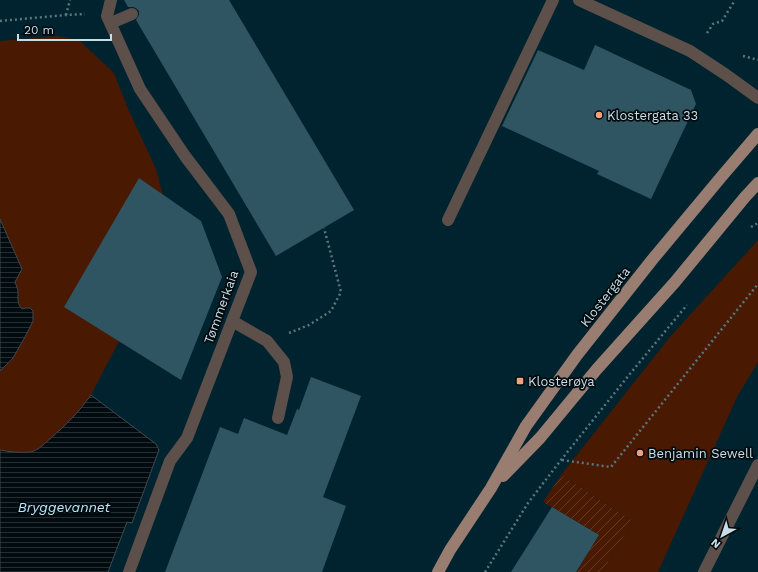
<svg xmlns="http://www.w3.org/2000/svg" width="758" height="572" viewBox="0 0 758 572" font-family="'Work Sans',sans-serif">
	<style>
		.park { fill: #491901 }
		.garden { fill: url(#garden-furrows) }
		.water { fill: url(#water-rules); stroke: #3e4a4f }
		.building { fill: #305562 }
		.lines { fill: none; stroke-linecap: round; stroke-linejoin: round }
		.path { stroke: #59767f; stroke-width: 2.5; stroke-dasharray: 2 3; stroke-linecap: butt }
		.minor { stroke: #5d4f49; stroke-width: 12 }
		.major { stroke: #9a7d71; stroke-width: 12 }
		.poi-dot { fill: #f1a17d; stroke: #010b10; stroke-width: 1.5 }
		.labels { text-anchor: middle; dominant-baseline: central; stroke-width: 3.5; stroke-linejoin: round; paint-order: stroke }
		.poi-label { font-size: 13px; fill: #c9dde4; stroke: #010b10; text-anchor: start }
		.street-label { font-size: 13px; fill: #c9dde4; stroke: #010b10 }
		.water-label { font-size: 14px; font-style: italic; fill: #b9e8f9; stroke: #010b10 }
	</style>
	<defs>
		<pattern id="garden-furrows" width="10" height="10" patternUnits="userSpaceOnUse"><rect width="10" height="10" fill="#491901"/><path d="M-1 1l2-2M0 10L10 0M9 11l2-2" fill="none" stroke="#623a26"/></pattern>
		<pattern id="water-rules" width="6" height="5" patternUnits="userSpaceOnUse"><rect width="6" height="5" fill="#020b0f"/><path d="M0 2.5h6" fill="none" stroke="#262e32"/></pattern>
	</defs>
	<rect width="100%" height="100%" fill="#00242f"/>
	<g class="park">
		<path d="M58 36 80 41 114 73 129 111 156 169 167 211 143 295 91 395C78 412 66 425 51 438 45 443 39 450 31 452 21 453 10 452 0 450V371C15 358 24 339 33 321L26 308 22 309C17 304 18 299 18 292 18 289 16 285 14 282L22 269 0 219V41Z"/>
		<path d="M758 240V362L737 397 658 572H602L633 521 561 475 669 338Z"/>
	</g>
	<path class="garden" d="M561 475 633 521 602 572H576L599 535 543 502Z"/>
	<g class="water">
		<path d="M0 219 22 269 15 282C16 285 18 289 18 292 18 299 17 304 22 309L26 308H30L33 311V321L25 337 13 358 0 371Z"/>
		<path d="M91 395 156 444 159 450 132 523 127 522 108 572H0V450C10 452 21 453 31 452 39 450 45 443 51 438 67 424 78 413 91 395Z"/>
	</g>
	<g class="building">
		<path d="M124 0H229L354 210 276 256 136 20 139 15V11L136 8 133 7H128Z"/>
		<path d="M595 45 691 90 696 104 651 199 597 174 599 171 502 126 538 50 584 70Z"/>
		<path d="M139 178 201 221 222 277 181 380 64 307Z"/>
		<path d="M311 377 361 396 323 497 346 506 322 572H165L220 427 238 434 244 418 287 435 297 409 299 410Z"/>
		<path d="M552 507 599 535 576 572H511Z"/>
	</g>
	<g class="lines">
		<g class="path">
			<path d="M66 15 70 0"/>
			<path d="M0 21 66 15 85 14"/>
			<path d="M707 33 713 24 722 21 735 0"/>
			<path d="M743 56 758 60"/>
			<path d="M751 227 758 223"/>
			<path d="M289 333 309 325 331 311 341 292 324 228"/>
			<path d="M562 460 611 467 758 284"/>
			<path d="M485 572 528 503 561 460 629 375 687 305"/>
		</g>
		<g class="minor">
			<path d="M111 0 107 16 140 89 185 156 229 214 251 272 187 438 170 461 129 572"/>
			<path d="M579 0 690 51 725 74 758 98"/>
			<path d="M111 23 132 14"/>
			<path d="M448 220 553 0"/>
			<path d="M232 321 267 341 284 362 287 377 278 418"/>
			<path d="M704 572 758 465"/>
		</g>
		<g class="major">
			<path d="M503 476 540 438 597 369 675 282 745 197 758 183"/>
			<path d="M438 572 450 550 491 488 526 426 577 355 652 260 722 176 758 134"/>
		</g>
	</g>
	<g class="poi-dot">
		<circle cx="599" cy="115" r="4"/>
		<rect x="516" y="377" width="8" height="8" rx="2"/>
		<circle cx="640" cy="453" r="4"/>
	</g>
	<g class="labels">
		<g class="poi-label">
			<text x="607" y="115">Klostergata 33</text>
			<text x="528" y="381">Klosterøya</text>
			<text x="648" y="453">Benjamin Sewell</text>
		</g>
		<g class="street-label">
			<text transform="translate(605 297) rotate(-52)">Klostergata</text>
			<text transform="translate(221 307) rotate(-70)">Tømmerkaia</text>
		</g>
		<g class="water-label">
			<text x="64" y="507">Bryggevannet</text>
		</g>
	</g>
	<g transform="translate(722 536) rotate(220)" stroke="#010b10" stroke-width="3" paint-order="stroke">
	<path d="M0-3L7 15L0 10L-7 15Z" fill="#c9dde4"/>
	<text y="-6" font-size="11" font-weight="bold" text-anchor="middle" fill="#c9dde4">N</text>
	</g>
	<path d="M18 34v6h93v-6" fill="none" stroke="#c9dde4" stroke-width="2"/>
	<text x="24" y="34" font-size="12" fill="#c9dde4" stroke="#010b10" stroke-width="3" paint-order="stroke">20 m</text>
</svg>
